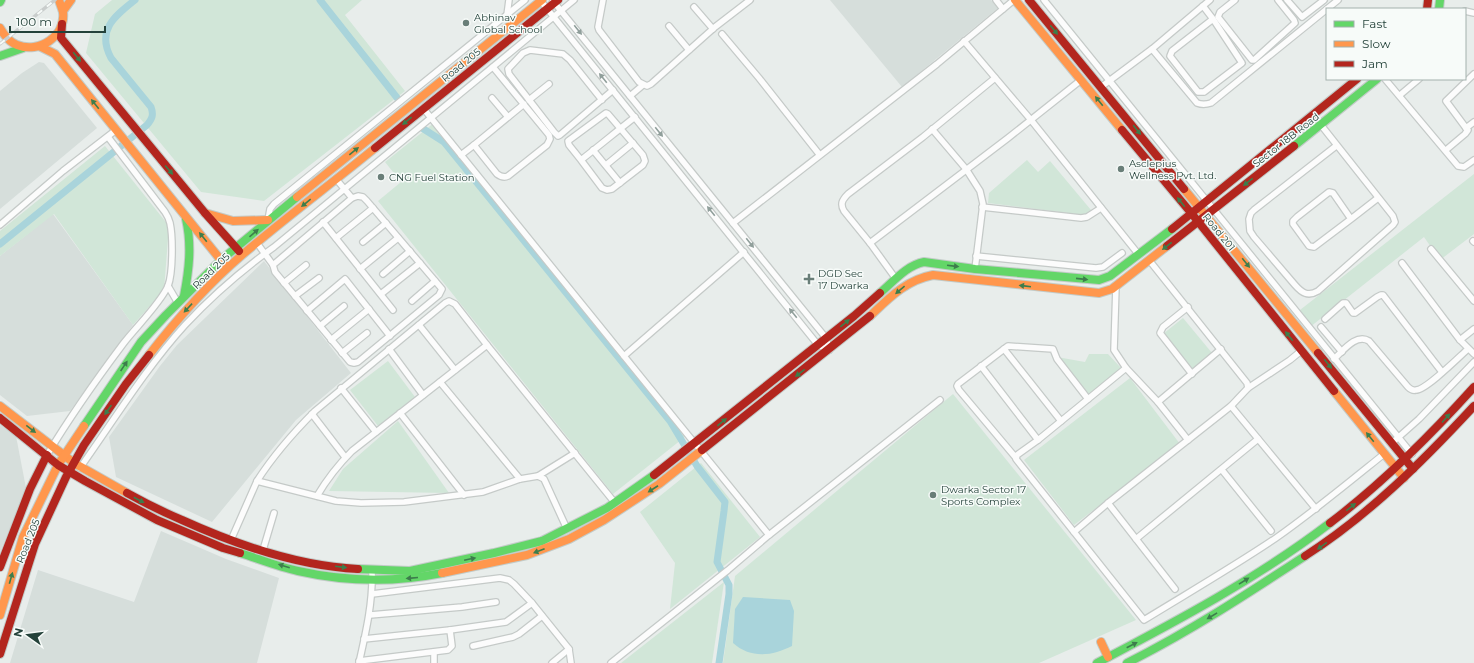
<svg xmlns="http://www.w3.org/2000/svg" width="1474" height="663" viewBox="0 0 1474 663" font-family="Montserrat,sans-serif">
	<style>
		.built { fill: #d6dedb }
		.green { fill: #d1e6d8 }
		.water { fill: #a9d4db }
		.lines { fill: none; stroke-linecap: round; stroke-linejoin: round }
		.canal { stroke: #a9d4db; stroke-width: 7 }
		.street-casing { stroke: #c5cac8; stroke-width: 8 }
		.fast-casing { stroke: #c3cbc8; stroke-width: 10 }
		.slow-casing { stroke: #c3cbc8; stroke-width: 10 }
		.jam-casing { stroke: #c3cbc8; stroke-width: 10 }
		.street { stroke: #fcfcfc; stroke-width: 5.5 }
		.fast { stroke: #63d668; stroke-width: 8 }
		.slow { stroke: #ff974d; stroke-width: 8 }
		.jam { stroke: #b3261e; stroke-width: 8 }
		.rail-casing { stroke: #c9cdcc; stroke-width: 3.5 }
		.rail { stroke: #f7fbf9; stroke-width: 2; stroke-dasharray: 6; stroke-linecap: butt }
		.oneway { fill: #909f9b }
		.oneway2 { fill: #3d7d4c }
		.poi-dot { fill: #697e78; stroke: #f7fbf9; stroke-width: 1.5 }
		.labels { text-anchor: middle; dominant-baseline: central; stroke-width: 3; stroke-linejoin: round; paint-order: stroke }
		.poi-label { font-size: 10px; fill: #24423a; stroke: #f7fbf9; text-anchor: start }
		.street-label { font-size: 10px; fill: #24423a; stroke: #f7fbf9 }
	</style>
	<rect width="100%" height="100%" fill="#e8edeb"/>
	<g class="built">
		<path d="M830 0H991L998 8 902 87Z"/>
		<path d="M39 62 44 63 97 128 0 209V91L22 73Z"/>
		<path d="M53 214 133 325 70 411 27 416 0 395V256Z"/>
		<path d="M264 261 351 373 296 420 212 522 116 477 109 437 160 366 177 345Z"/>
		<path d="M0 425 16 436 26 488 0 552Z"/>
		<path d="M161 531 226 559 279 578 257 663H10L38 570 134 602Z"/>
	</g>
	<g class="green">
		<path d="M112 0H362L345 15 405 91 264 201 201 192 86 53 95 14Z"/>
		<path d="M435 122 686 436 613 494 378 201 401 182 385 162Z"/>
		<path d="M105 146 169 226 164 290 133 325 54 214 0 256V231Z"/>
		<path d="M1027 160 1038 172 1050 161 1091 210 1084 215 988 203 989 193Z"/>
		<path d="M1474 174V234L1440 260 1424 237 1310 327 1300 310Z"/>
		<path d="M1183 318 1212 353 1192 370 1163 334Z"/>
		<path d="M1089 354H1108L1121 368 1088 396 1057 357 1085 362Z"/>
		<path d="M388 361 415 397 378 426 350 390Z"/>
		<path d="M1130 378 1180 444 1074 525 1024 460Z"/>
		<path d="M953 394 1136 620 1039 663H723L735 576Z"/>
		<path d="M398 421 449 493 329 491 343 469Z"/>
		<path d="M701 463 760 537 670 609 675 563 640 512Z"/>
		<path d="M724 582 712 663H621Z"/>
	</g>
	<path class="water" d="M743 597 790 600 794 611 792 646C772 656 751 659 733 643L735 609Z"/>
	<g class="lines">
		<g class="canal">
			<path d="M320 0 398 99"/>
			<path d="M422 128 444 142 670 421 697 466 725 502 724 511 717 562 729 585V594L719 663"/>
			<path d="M0 244 147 125C152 119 154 115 151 107L111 58C96 30 115 16 135 0"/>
		</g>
		<g class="street-casing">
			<g id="street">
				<path d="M540 0 818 345 829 350"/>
				<path d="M603 0 598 27 599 30 639 82 647 86 651 84 715 27 750 0"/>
				<path d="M996 0 1003 9"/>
				<path d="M1044 0 1412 454"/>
				<path d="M1235 0 1220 12 1218 17 1252 60H1254L1295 23 1294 20 1278 0"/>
				<path d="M1287 0 1302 17 1324 0"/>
				<path d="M553 1 826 338 829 350"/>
				<path d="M1203 6 1213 19 1242 63 1204 92H1198L1170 56 1172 51 1213 19"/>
				<path d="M694 7 713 29"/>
				<path d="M1327 9 1338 0"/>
				<path d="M1465 11 1474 13"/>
				<path d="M507 15 509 0"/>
				<path d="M669 26 689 50"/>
				<path d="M722 34 759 78 819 154"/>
				<path d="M964 41 1031 120 1139 255"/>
				<path d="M1152 49 1197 103C1202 105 1205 105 1211 103L1327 9"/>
				<path d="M493 67 549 135 550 139 547 145 508 176C504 178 501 177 497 174L474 145 524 104"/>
				<path d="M1474 74 1446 101 1466 128 1474 122"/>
				<path d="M1385 79 1458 166 1464 167 1474 160"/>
				<path d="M1101 87 1152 49 1210 0"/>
				<path d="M1400 95 1419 79"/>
				<path d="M630 96 643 85"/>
				<path d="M492 98 508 117"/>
				<path d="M529 100 549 84"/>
				<path d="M602 100 570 60 563 54 530 50 523 53 508 69 509 74 554 132 558 136 560 135 613 90"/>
				<path d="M423 108 769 535"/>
				<path d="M1321 125 1393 216 1395 222 1393 225 1318 291C1308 297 1302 293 1295 285L1254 237 1250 231 1249 219 1251 213 1254 210 1336 146"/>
				<path d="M932 129 966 169 980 191 983 204 975 269"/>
				<path d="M593 150 620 183"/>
				<path d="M1446 150 1465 134 1468 130 1466 128"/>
				<path d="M461 155 474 145"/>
				<path d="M581 160 569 145 568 141 606 113 608 114 643 155 645 161 643 165 612 189 607 190 602 188 581 160C599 146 617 131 635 117"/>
				<path d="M606 165 633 143"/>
				<path d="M982 207 1081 218 1087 217 1101 208"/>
				<path d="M1351 219 1314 247 1309 246 1293 224V221L1297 217 1329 192 1333 193 1351 219 1378 198"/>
				<path d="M268 220 270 209 274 204 525 0"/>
				<path d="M323 222 393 310"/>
				<path d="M733 223 937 64 1014 0"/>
				<path d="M0 225 63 171 116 130"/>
				<path d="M336 238 373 208"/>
				<path d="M1473 241 1474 242"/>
				<path d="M363 242 386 223"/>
				<path d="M257 243 273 265 275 272 350 362 354 363 358 362 439 295 442 289 367 201 363 197 358 196 352 198 336 179"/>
				<path d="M870 243 1008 138 1081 80"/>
				<path d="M1431 249 1474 301"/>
				<path d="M976 256 1096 268 1103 267 1122 253"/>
				<path d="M1402 263 1460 340 1474 354"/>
				<path d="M273 265 352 198"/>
				<path d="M360 269 398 238"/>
				<path d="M383 274 410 251"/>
				<path d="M896 279 870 243 844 211C840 204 842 200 848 194L923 137 995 78"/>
				<path d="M284 283 306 265"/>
				<path d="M168 286 178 303"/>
				<path d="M1116 286 1114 350 1126 368 1158 402"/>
				<path d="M381 294 420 263"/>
				<path d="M295 296 319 278"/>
				<path d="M412 301 435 281"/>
				<path d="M1188 307 1163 327 1160 333 1192 374"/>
				<path d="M307 311 345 279 390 336"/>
				<path d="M1325 319 1343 303H1346L1353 313H1355L1377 297 1381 295H1383L1442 372"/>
				<path d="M419 325 455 370"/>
				<path d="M320 326 344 306"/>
				<path d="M1321 327 1342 352"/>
				<path d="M331 340 369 309"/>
				<path d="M1460 340 1474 329"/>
				<path d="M389 349 423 395"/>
				<path d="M1004 349 1061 421"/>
				<path d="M342 353 367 333"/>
				<path d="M624 356 744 252"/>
				<path d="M1334 359C1343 351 1356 333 1369 341L1408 387C1410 389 1413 391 1416 390 1426 390 1459 357 1468 349"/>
				<path d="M981 366 1038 440"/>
				<path d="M1126 368 1038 440 1017 455 1016 459 1144 620C1188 593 1233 567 1276 538 1313 512 1348 483 1384 454"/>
				<path d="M440 382 520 479"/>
				<path d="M341 388 376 432"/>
				<path d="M1248 388 1290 360 1301 351"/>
				<path d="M1231 406 1316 509"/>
				<path d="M400 413 464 495"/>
				<path d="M312 414 345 457"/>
				<path d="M1188 440 1158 402 1221 349"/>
				<path d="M1392 443 1419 419 1474 362"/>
				<path d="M47 455C70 417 96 380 123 344 135 328 160 304 168 286 173 273 173 237 170 223 169 219 167 215 165 212L108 137"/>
				<path d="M1016 458 959 390 957 386 958 384 1008 346 1053 349 1057 359 1088 399"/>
				<path d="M80 468C114 420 146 368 185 325 212 296 242 270 274 247L574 0"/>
				<path d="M1222 470 1271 531"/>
				<path d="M538 476 575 453"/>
				<path d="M257 481C273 456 294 432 315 411L445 303 449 301 455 304 487 345"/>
				<path d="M317 496C327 479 338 465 352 451L487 345 615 503"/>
				<path d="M1108 503 1175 589"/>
				<path d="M1074 532 1108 503 1231 406 1248 388 1247 383 1149 260"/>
				<path d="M1136 539 1258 439"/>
				<path d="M231 540 257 481 336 501 361 503 404 502 483 492 520 479 538 476 544 479 567 529"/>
				<path d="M263 550 274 513"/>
				<path d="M372 594 500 578 509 580 514 584 532 603 569 649 571 663"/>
				<path d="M370 615 462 607 496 602"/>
				<path d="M450 630 506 622 532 603"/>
				<path d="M473 646 513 637 519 634 542 616"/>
				<path d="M434 652V663"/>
				<path d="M359 661 448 650 452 646 450 630 364 639"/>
				<path d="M359 663C366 632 373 602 372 570"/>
				<path d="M552 663 569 649"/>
				<path d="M611 663 728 570 769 535 940 400"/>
			</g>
		</g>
		<g class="fast-casing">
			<g id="fast">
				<path d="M0 2 1 0"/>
				<path d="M1439 9 1440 0"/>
				<path d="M0 56 23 48"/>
				<path d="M1294 146 1377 79"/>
				<path d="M880 293C893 282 907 265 924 262L975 269 1099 280 1110 276 1172 229"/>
				<path d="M184 296C189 270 192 246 186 219"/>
				<path d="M84 426 141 342 166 315 221 260 297 197"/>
				<path d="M240 553C259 559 279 567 298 571 347 582 393 583 442 573"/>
				<path d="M358 569 410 571 494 553 542 541 607 508 654 475"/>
				<path d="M1097 663C1177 621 1258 578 1330 523"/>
				<path d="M1127 663C1189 632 1247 594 1305 556"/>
			</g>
		</g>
		<g class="slow-casing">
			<g id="slow">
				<path d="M1015 0 1122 130"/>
				<path d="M63 11 71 0"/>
				<path d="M0 28C4 35 9 42 17 45 39 54 66 36 63 12 62 8 60 4 59 0"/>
				<path d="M41 47 55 54 224 264"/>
				<path d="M1184 189 1318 353"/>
				<path d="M297 197 542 0"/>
				<path d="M205 213 233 221 268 220"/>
				<path d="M870 316C889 298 906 280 933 275L1099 293 1112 289 1167 246"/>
				<path d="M149 355C177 319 207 285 242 255 285 218 331 184 375 148"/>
				<path d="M1334 391 1404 478"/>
				<path d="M0 406 74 463 127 493"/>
				<path d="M442 573 527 555 569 539 604 520 659 484 702 450"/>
				<path d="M0 615 23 537 58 465 84 426"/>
				<path d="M1101 642 1108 657"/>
			</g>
		</g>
		<g class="jam-casing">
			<g id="jam">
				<path d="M1029 0 1184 189"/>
				<path d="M1427 9 1428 0"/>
				<path d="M62 24 61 38 205 213 239 251"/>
				<path d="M1122 130 1192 214 1334 391"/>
				<path d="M375 148 558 0"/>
				<path d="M1172 229 1357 79"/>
				<path d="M1167 246 1294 146"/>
				<path d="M1318 353 1413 469"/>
				<path d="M0 418 58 465 85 481 157 520 223 548 240 553"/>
				<path d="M702 450 870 316"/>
				<path d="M654 475 854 316 880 293"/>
				<path d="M127 493C145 503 163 512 182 520 237 545 297 566 358 569"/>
				<path d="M1330 523C1384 482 1429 437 1474 387"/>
				<path d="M1305 556C1369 515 1423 461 1474 406"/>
				<path d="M0 567 30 489 47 455"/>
				<path d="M0 654 35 544 66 477 84 445 126 384 149 355"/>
			</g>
		</g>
		<use href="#street" class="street"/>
		<use href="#fast" class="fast"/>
		<use href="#slow" class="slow"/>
		<use href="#jam" class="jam"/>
		<g class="rail-casing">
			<path id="rail" d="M0 44 55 0"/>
		</g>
		<use href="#rail" class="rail"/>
	</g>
	<defs><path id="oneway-solid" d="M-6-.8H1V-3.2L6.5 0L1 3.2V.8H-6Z"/></defs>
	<g class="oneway">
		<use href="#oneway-solid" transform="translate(578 30) rotate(51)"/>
		<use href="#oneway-solid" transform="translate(603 78) rotate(-129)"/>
		<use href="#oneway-solid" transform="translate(659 132) rotate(51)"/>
		<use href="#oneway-solid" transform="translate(711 211) rotate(-129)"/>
		<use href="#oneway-solid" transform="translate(750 243) rotate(51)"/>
		<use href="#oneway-solid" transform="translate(793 313) rotate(-129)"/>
	</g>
	<g class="oneway2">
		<use href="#oneway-solid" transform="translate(1054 30) rotate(51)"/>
		<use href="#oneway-solid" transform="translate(77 57) rotate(51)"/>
		<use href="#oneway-solid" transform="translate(1099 101) rotate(-129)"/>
		<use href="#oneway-solid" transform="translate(95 104) rotate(-129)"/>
		<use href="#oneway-solid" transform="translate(407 121) rotate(141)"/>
		<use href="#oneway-solid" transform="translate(1137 130) rotate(51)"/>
		<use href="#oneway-solid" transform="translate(354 151) rotate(-39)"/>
		<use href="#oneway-solid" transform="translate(169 170) rotate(50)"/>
		<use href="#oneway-solid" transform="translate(1248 182) rotate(142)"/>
		<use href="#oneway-solid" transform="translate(1181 202) rotate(-129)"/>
		<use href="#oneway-solid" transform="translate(306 203) rotate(141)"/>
		<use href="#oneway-solid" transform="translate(254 233) rotate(-41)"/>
		<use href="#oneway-solid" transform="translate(203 237) rotate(-129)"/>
		<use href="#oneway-solid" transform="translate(1167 246) rotate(142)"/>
		<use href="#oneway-solid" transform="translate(1246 263) rotate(51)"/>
		<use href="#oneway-solid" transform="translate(953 266) rotate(7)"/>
		<use href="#oneway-solid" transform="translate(1082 279) rotate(6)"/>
		<use href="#oneway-solid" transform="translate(1025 286) rotate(-173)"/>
		<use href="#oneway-solid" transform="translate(900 290) rotate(140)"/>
		<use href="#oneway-solid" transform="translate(188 308) rotate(133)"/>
		<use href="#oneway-solid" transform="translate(845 323) rotate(-39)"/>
		<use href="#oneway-solid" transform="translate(1289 336) rotate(-129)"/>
		<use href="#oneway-solid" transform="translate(1328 364) rotate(51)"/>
		<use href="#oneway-solid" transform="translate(124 366) rotate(-56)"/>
		<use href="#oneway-solid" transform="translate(800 373) rotate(142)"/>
		<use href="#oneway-solid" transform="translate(108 410) rotate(125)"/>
		<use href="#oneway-solid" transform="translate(1446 418) rotate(-48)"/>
		<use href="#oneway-solid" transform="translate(722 422) rotate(-39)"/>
		<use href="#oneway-solid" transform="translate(31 429) rotate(38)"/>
		<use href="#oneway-solid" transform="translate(1370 437) rotate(-129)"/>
		<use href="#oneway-solid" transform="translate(653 489) rotate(147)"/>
		<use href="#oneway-solid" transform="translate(139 500) rotate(28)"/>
		<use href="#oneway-solid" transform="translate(1351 507) rotate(-38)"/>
		<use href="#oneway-solid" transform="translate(1322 546) rotate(144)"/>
		<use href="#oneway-solid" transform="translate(539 551) rotate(159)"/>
		<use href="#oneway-solid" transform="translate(470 559) rotate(-12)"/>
		<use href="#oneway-solid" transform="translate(284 566) rotate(-163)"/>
		<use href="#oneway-solid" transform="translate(341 567) rotate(7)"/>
		<use href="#oneway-solid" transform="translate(11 578) rotate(-74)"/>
		<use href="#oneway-solid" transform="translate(412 578) rotate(175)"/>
		<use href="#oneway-solid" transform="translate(1244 581) rotate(-32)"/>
		<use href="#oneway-solid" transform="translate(1212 616) rotate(149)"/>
		<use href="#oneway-solid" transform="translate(1132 645) rotate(-27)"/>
	</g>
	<g class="poi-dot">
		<circle cx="466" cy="23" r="4"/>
		<circle cx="1121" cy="169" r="4"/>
		<circle cx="381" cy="177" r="4"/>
		<path d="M807 273h4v4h4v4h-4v4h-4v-4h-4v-4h4z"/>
		<circle cx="933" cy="495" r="4"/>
	</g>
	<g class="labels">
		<g class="poi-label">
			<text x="474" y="17">Abhinav<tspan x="474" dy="12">Global School</tspan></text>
			<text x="1129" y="163">Asclepius<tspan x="1129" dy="12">Wellness Pvt. Ltd.</tspan></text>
			<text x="389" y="177">CNG Fuel Station</text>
			<text x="818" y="273">DGD Sec<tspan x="818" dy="12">17 Dwarka</tspan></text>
			<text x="941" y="489">Dwarka Sector 17<tspan x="941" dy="12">Sports Complex</tspan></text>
		</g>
		<g class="street-label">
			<text transform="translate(461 65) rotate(-39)">Road 205</text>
			<text transform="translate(1286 140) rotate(-38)">Sector 18B Road</text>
			<text transform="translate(1219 232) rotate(51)">Road 201</text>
			<text transform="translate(211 271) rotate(-44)">Road 205</text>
			<text transform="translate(28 541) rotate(-68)">Road 205</text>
		</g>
	</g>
	<rect x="1326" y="8" width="140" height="72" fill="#f7fbf9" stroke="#a3b1ad"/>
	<rect x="1334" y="21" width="20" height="6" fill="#63d668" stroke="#a3b1ad"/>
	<text x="1362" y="28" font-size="12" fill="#24423a">Fast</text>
	<rect x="1334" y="41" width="20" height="6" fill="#ff974d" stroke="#a3b1ad"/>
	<text x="1362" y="48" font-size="12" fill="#24423a">Slow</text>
	<rect x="1334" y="61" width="20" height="6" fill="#b3261e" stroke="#a3b1ad"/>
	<text x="1362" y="68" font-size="12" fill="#24423a">Jam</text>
	<g transform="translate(28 635) rotate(284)" stroke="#f7fbf9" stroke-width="3" paint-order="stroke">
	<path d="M0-3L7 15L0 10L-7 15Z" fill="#24423a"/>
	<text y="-6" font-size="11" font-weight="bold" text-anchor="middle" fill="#24423a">N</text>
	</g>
	<path d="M10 26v6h95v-6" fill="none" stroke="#24423a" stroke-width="2"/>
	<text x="16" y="26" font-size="12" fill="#24423a" stroke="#f7fbf9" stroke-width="3" paint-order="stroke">100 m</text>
</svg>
